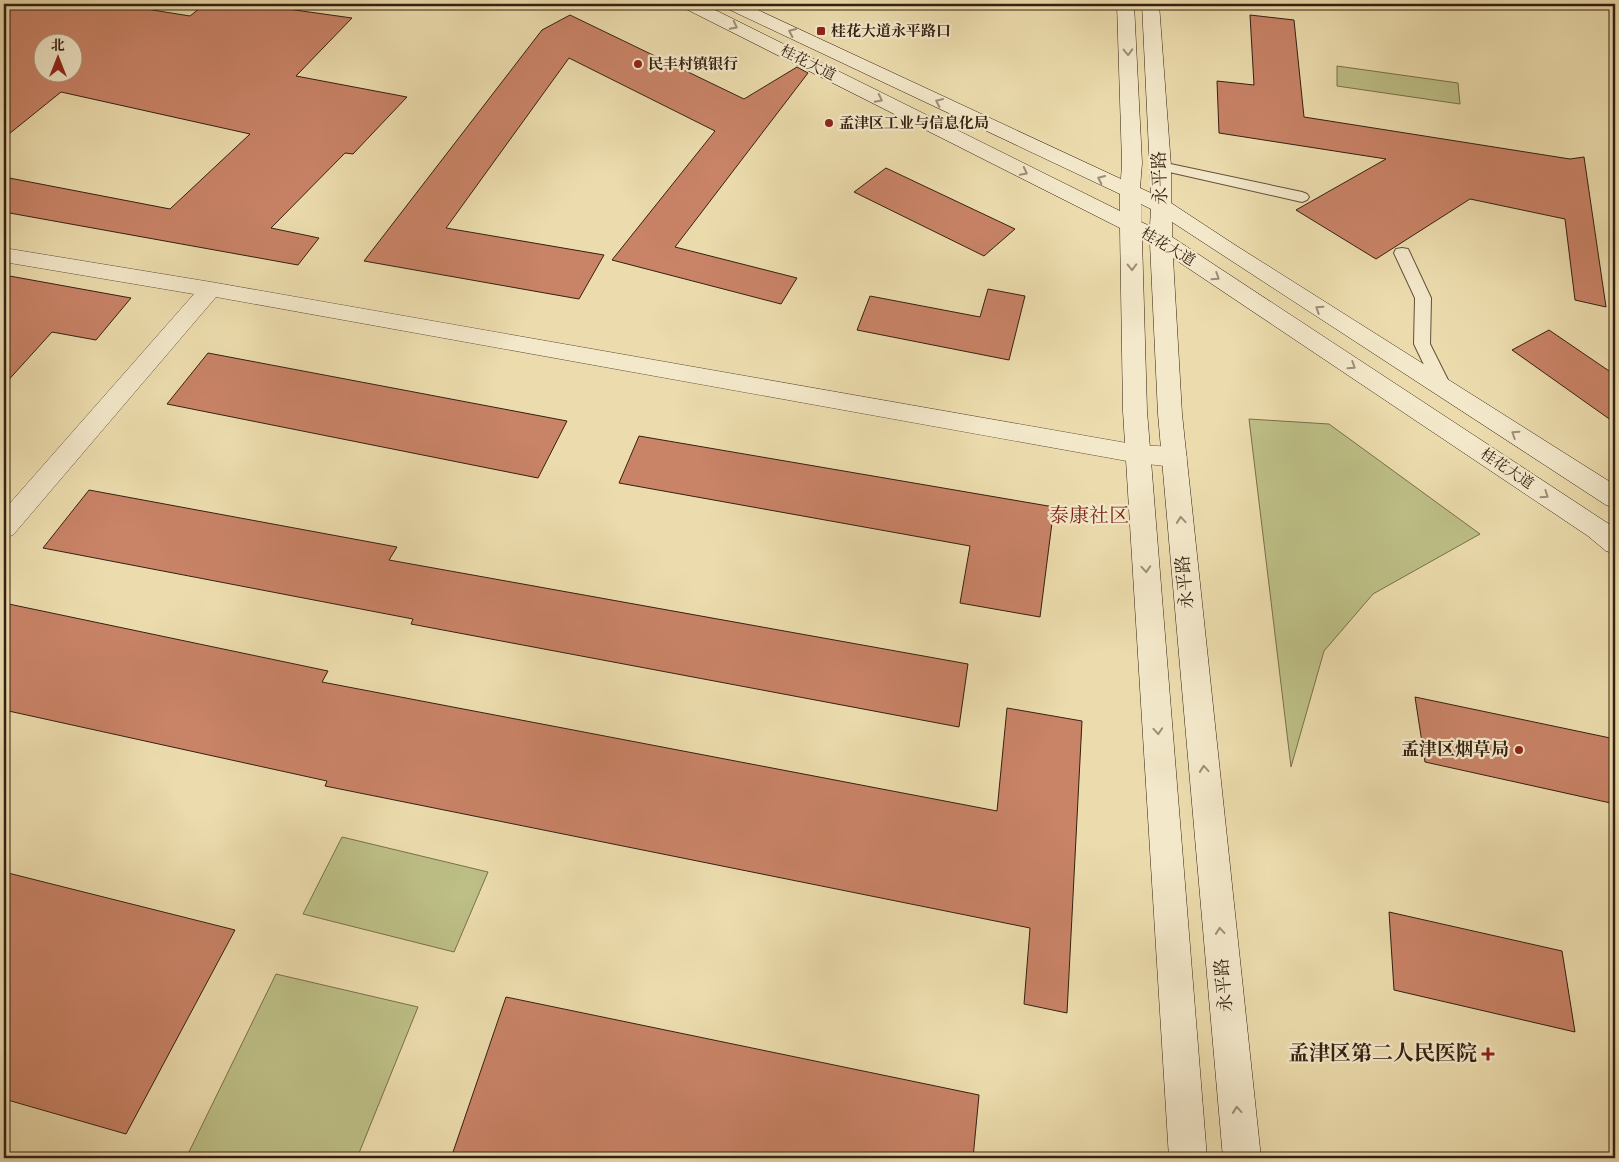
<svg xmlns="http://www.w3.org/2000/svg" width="1619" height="1162" viewBox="0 0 1619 1162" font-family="'IM FELL English','Noto Serif SC',serif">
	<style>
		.green { fill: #bdbf86; stroke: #78704c }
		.building { fill: #c98367; stroke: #342011; fill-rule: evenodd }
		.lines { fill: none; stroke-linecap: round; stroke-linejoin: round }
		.lane-casing { stroke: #624f38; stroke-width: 2 }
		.street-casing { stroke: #624f38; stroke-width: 1 }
		.secondary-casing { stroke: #342011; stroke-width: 1 }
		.lane { fill: #f3e8ca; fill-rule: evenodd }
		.street { fill: #f3e8ca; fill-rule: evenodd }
		.secondary { fill: #f3e8ca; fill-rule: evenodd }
		.oneway { stroke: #9d8e77 }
		.poi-dot { fill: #8f2418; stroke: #f3e8ca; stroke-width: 2 }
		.labels { text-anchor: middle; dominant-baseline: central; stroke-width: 4.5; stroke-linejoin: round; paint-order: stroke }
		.far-poi-label { font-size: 15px; font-weight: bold; fill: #342011; stroke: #f3e8ca; text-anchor: start }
		.far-street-label { font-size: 15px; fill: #342011; stroke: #f3e8ca }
		.street-label { font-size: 18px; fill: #342011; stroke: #f3e8ca }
		.poi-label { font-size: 18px; font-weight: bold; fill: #342011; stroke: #f3e8ca; text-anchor: end }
		.quarter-label { font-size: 20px; fill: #7a1f14; stroke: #f3e8ca }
		.near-poi-label { font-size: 21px; font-weight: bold; fill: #342011; stroke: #f3e8ca; text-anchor: end }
	</style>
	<rect width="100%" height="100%" fill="#ecdcad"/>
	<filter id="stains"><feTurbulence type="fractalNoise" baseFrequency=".004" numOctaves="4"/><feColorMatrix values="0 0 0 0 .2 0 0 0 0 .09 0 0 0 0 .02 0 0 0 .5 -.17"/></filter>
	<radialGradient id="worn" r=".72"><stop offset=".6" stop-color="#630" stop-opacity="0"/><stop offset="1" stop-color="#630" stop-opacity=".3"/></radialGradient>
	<g class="green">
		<path d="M1337 66 1458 83 1460 104 1337 86Z"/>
		<path d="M1249 419 1329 424 1480 534 1373 594 1324 651 1291 767Z"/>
		<path d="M342 837 488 872 454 952 303 914Z"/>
		<path d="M276 974 418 1007 357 1158H186Z"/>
	</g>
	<g class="building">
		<path d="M4 4H115L190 16 205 4H252L352 18 296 76 407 97 353 154 345 153 271 228 319 238 298 265 4 212V177L170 209 250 134 61 92 4 138ZM42 42H72V72H42Z"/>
		<path d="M570 15 744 99 797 67 808 73 675 247 797 278 781 304 612 260 715 131 569 58 446 228 604 255 579 299 364 261 542 30Z"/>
		<path d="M1250 15 1294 20 1304 117 1570 159 1584 157 1606 307 1575 300 1565 219 1470 199 1376 259 1296 210 1386 159 1219 133 1217 81 1254 85Z"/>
		<path d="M886 168 1015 229 984 256 854 192Z"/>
		<path d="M4 275 131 298 96 340 52 332 4 385Z"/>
		<path d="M988 289 1025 296 1009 360 857 330 870 296 980 317Z"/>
		<path d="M1549 330 1615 375V423L1512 350Z"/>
		<path d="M208 353 567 421 538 478 167 404Z"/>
		<path d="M639 436 1054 507 1040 617 960 603 970 546 619 483Z"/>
		<path d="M89 490 397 547 389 560 968 664 959 727 411 624 413 619 43 548Z"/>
		<path d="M4 603 328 671 322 682 997 811 1007 708 1082 721 1067 1013 1024 1004 1030 928 325 786 327 781 4 710Z"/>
		<path d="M1415 697 1615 739V804L1425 762Z"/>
		<path d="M4 872 235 930 126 1134 4 1099Z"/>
		<path d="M1389 912 1562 951 1575 1032 1394 990Z"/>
		<path d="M506 997 979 1095 973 1158H451Z"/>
	</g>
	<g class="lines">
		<g class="lane-casing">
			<g id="lane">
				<path d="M1161 162 1302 192 1307 194 1309 197 1307 200 1302 202 1156 169 1154 166 1156 163Z"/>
				<path d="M1402 248 1408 249 1410 253 1431 298 1430 344 1452 388 1449 392 1443 394 1437 392 1414 344 1415 298 1394 253 1396 249Z"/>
			</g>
		</g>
		<g class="street-casing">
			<path id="street" d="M4 248 211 282 1138 445 1174 447 1183 450 1187 457 1183 464 1174 467 1138 463 216 297 13 535 4 538V510L194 294 4 262Z"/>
		</g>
		<g class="secondary-casing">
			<path id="secondary" d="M681 4H703L1120 211V194L726 8 723 4H745L1121 179 1122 163 1117 4H1134L1142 163 1140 188 1151 193 1142 4H1159L1171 166V203L1235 245 1615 485V508L1606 505 1172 222V237L1615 528V554L1606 551 1588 536 1173 258 1182 414 1261 1158H1223L1158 414 1150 243 1142 239 1147 411 1207 1158H1169L1123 411 1120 228 684 8ZM1141 204 1151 209 1150 226 1141 222Z"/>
		</g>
		<use href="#lane" class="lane"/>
		<use href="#street" class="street"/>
		<use href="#secondary" class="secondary"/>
	</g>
	<defs><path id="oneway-chevron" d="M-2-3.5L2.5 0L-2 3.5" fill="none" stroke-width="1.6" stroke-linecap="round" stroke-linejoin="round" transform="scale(1.25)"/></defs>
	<g class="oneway">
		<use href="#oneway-chevron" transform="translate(734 26) rotate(27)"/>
		<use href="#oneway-chevron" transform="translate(792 32) rotate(-155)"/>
		<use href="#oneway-chevron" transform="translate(1128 52) rotate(88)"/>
		<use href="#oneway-chevron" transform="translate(879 99) rotate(27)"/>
		<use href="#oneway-chevron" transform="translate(939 102) rotate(-155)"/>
		<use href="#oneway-chevron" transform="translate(1024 172) rotate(27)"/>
		<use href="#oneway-chevron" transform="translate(1101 179) rotate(-155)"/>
		<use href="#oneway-chevron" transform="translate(1132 267) rotate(89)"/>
		<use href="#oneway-chevron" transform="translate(1216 277) rotate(33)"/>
		<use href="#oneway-chevron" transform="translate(1319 309) rotate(-147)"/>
		<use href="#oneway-chevron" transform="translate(1352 366) rotate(33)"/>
		<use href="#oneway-chevron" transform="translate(1515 434) rotate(-147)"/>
		<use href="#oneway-chevron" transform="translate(1545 495) rotate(34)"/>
		<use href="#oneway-chevron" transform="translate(1181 520) rotate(-95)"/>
		<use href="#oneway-chevron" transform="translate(1146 569) rotate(86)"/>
		<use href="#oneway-chevron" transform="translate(1158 731) rotate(86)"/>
		<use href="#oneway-chevron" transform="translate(1204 769) rotate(-95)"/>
		<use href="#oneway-chevron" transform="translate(1220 931) rotate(-95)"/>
		<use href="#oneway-chevron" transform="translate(1237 1110) rotate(-95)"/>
	</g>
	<g class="poi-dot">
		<rect x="816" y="26" width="10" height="10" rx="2.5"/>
		<circle cx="638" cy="64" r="5"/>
		<circle cx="829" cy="123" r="5"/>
		<circle cx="1519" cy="750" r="5"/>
		<path d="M1485.5 1046.5h5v5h5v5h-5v5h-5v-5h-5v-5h5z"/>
	</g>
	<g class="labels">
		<g class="far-poi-label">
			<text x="831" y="31">桂花大道永平路口</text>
			<text x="648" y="64">民丰村镇银行</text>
			<text x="839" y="123">孟津区工业与信息化局</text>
		</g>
		<g class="far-street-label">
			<text transform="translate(808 63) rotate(27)">桂花大道</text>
			<text transform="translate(1168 247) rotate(31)">桂花大道</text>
			<text transform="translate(1507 469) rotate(34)">桂花大道</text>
		</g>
		<g class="street-label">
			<text transform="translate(1161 178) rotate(-92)">永平路</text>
			<text transform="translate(1186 582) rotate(-95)">永平路</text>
			<text transform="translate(1225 985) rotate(-95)">永平路</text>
		</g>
		<g class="poi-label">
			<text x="1509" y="750">孟津区烟草局</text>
		</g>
		<g class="quarter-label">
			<text x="1089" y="516">泰康社区</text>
		</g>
		<g class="near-poi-label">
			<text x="1477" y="1054">孟津区第二人民医院</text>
		</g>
	</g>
	<rect width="1619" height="1162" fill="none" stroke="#ecdcad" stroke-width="20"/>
	<rect x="5" y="5" width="1609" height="1152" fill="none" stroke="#342011" stroke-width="2.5"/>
	<rect x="10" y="10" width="1599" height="1142" fill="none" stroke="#342011"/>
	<g transform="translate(58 58)"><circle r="24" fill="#f3e8ca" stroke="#a79880"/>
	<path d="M0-4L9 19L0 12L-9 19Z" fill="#8f2418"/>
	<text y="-8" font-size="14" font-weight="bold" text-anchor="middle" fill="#342011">北</text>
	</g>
	<rect width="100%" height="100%" filter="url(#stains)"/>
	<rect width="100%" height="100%" fill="url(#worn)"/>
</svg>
